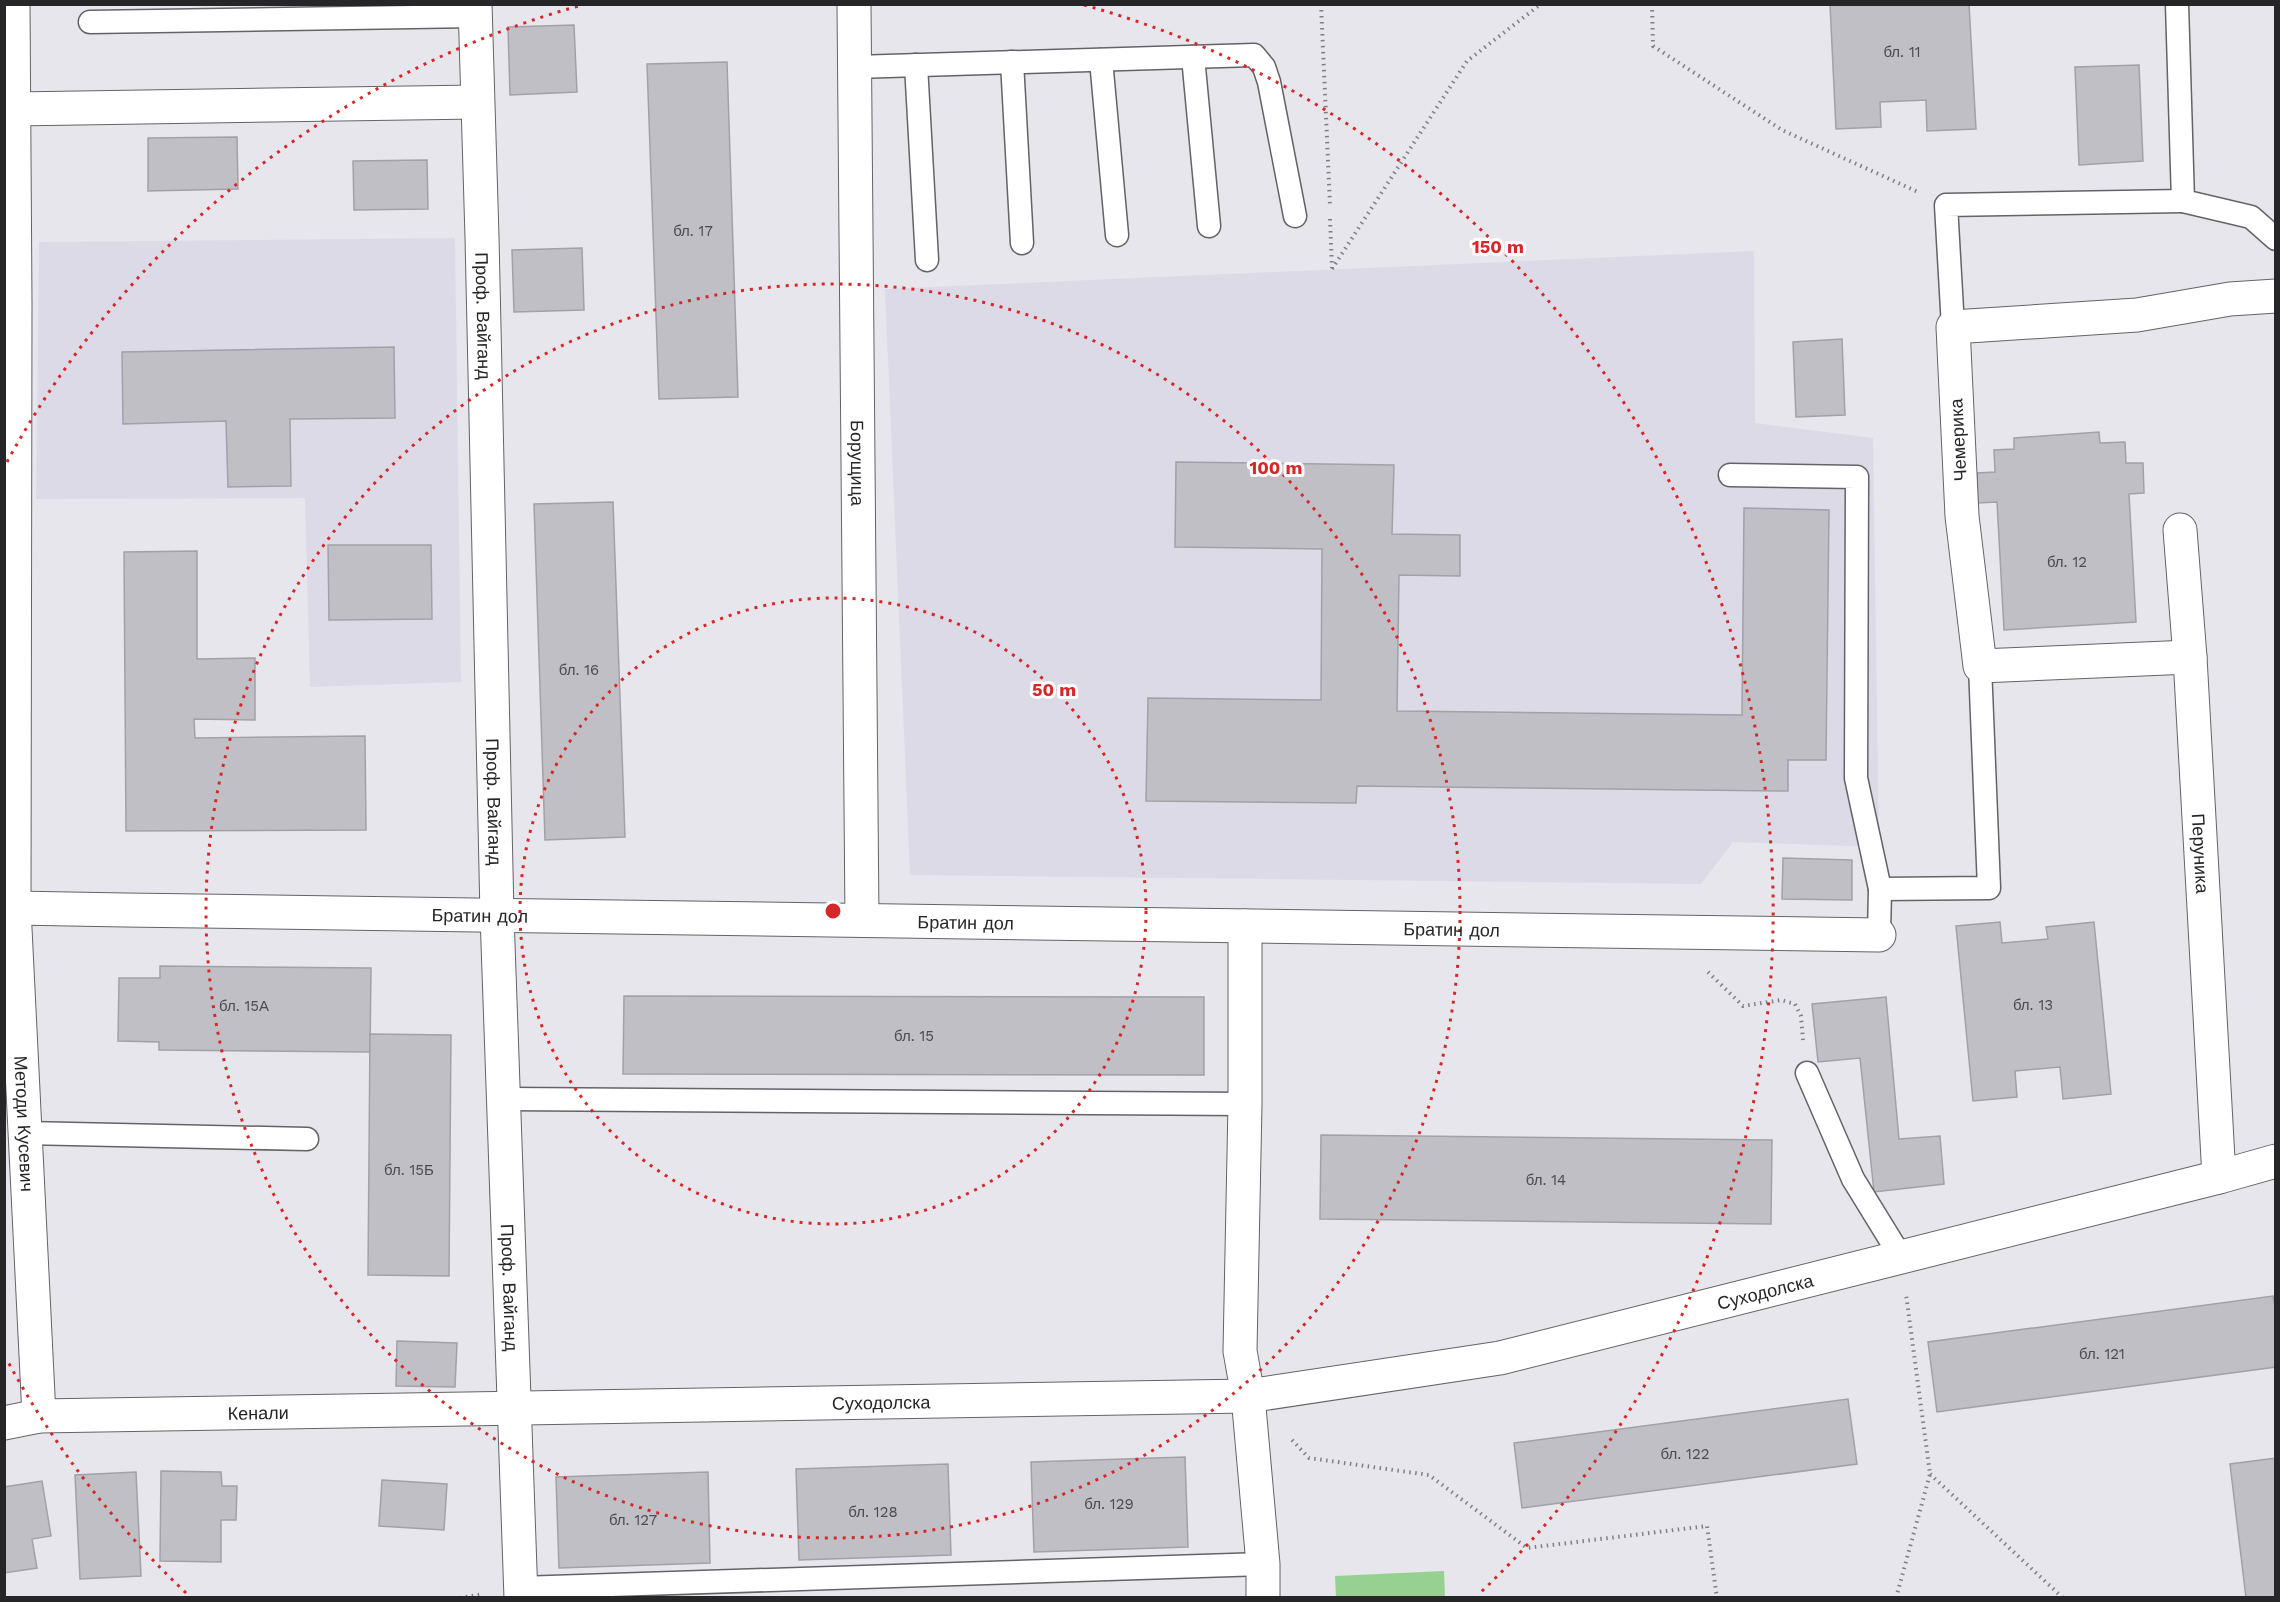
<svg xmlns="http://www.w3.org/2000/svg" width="2280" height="1602" viewBox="0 0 2280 1602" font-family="'Work Sans',sans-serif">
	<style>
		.built { fill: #dcdae7 }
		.pitch { fill: #97d192 }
		.building { fill: #c0bfc5; stroke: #a2a1a6; stroke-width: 1.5 }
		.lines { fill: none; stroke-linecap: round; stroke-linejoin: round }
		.service-casing { stroke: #646368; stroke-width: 25 }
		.minor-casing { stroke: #646368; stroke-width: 35 }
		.path { stroke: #808084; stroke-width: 4; stroke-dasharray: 1.5 4.5; stroke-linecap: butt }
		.service { stroke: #fff; stroke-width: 22 }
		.minor { stroke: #fff; stroke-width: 33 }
		.ring { fill: none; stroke: #d62828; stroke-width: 3; stroke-dasharray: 3 6 }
		.labels { text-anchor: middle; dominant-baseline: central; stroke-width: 6; stroke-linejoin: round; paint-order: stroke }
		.number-label { font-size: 15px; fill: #4c4c4f }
		.street-label { font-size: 18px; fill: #262628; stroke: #fff }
		.centre { fill: #d62828; stroke: #fff; stroke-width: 3 }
		.ring-label { font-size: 18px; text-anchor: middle; font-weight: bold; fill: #d62828; stroke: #fff; stroke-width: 6; stroke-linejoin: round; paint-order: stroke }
	</style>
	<rect width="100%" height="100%" fill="#e7e6ec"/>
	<g class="built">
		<path d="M455 238 461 682 310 687 305 498 36 499 39 242Z"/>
		<path d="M1754 251 1755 423 1873 438 1879 847 1733 842 1701 884 910 875 885 289Z"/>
	</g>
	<path class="pitch" d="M1444 1571 1445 1597H1336L1335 1576Z"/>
	<g class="building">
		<path d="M1830 4H1969L1976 129 1927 131 1926 100 1880 102 1881 127 1836 129Z"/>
		<path d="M574 25 577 92 510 95 508 27Z"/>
		<path d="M727 62 738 397 659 399 647 64Z"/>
		<path d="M2139 65 2143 161 2079 165 2075 67Z"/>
		<path d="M237 137 238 189 148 191V138Z"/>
		<path d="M427 160 428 209 354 210 353 161Z"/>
		<path d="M582 248 584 310 514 312 512 250Z"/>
		<path d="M1842 339 1845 415 1796 417 1793 342Z"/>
		<path d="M394 347 395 418 290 419 291 486 228 487 226 421 123 424 122 352Z"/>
		<path d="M2099 432 2100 443 2125 442 2126 463H2143L2144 493 2129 494 2136 622 2004 630 1997 502 1978 503 1977 473 1995 472 1994 450 2014 449V438Z"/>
		<path d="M1176 462 1394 465 1392 534 1460 535V576L1399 575 1397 711 1742 715 1744 508 1829 510 1826 760H1788V791L1357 786 1356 803 1146 801 1148 698 1321 700 1322 549 1175 547Z"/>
		<path d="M613 502 625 837 545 840 534 504Z"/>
		<path d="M328 545H431L432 619 329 620Z"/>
		<path d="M197 551V659L255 658V720L194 719 195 738 365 736 366 830 126 831 124 552Z"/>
		<path d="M1783 858 1852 860V900L1782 899Z"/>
		<path d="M2000 922 2002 943 2048 939 2046 927 2094 922 2111 1094 2063 1099 2060 1067 2015 1071 2017 1097 1973 1101 1956 926Z"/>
		<path d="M160 966 371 968 370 1052 159 1050V1042L118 1041 119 978H160Z"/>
		<path d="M624 996 1204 997V1075L623 1074Z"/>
		<path d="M1886 997 1899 1139 1940 1136 1944 1184 1874 1192 1860 1058 1818 1062 1812 1004Z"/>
		<path d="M370 1034 451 1035 449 1276 368 1275Z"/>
		<path d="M1321 1135 1772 1140 1771 1224 1320 1219Z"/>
		<path d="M2273 1296 2276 1313V1367L1937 1412 1928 1342Z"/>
		<path d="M397 1341 457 1343 455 1387 396 1386Z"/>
		<path d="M1848 1399 1857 1464 1522 1508 1514 1443Z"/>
		<path d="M1185 1457 1188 1547 1034 1552 1031 1462Z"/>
		<path d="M2276 1458V1598H2246L2230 1464Z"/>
		<path d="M948 1464 951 1555 799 1560 796 1469Z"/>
		<path d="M161 1471 221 1472 222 1486H237L236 1520H221V1562L160 1561Z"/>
		<path d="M136 1472 141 1576 80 1579 75 1475Z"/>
		<path d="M708 1472 710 1563 559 1568 556 1477Z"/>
		<path d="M382 1480 447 1484 444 1530 379 1526Z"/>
		<path d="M42 1481 51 1536 32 1539 37 1568 4 1573V1487Z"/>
	</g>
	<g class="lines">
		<g class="service-casing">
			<g id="service">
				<path d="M90 22 475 16"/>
				<path d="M1193 57 1209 226"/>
				<path d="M1101 60 1117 235"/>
				<path d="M1012 62 1022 243"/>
				<path d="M916 65 927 260"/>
				<path d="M855 67 1254 55 1264 67 1269 82 1295 216"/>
				<path d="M2183 201 2251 217 2276 239"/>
				<path d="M1953 327 1946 205 2183 201 2177 4"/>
				<path d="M1730 475 1857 477 1856 778 1880 889 1879 935"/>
				<path d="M1880 889 1989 888 1980 666"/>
				<path d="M1807 1073 1853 1179 1901 1257"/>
				<path d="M503 1099 1245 1104"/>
				<path d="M25 1133 307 1139"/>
				<path d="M520 1588 1263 1564"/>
			</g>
		</g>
		<g class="minor-casing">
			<g id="minor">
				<path id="s1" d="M13 4 15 303 14 908 39 1416"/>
				<path id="s2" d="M475 4 482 237 497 915 521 1598"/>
				<path id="s3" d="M854 4 862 920"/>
				<path d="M14 109 477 102"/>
				<path id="s4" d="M2180 530 2190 657 2219 1177"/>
				<path d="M2190 657 1980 666 1962 516 1953 327 2137 315 2230 299 2276 296"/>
				<path id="s5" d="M4 910 14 908 125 910 1879 935"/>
				<path d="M1245 926V1104L1240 1351 1248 1396 1263 1564V1598"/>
				<path id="s6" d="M4 1423 39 1416 1248 1396 1500 1358 2219 1177 2276 1161"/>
			</g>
		</g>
		<g class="path">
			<path d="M1321 4 1330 205"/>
			<path d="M1652 4 1653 46 1782 130 1918 192"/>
			<path d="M1330 219 1332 268"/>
			<path d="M1332 269 1467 61 1541 4"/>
			<path d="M1708 972 1743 1006 1781 1000 1795 1004 1801 1016 1803 1040"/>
			<path d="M1292 1440 1309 1458 1429 1475 1527 1548 1707 1526 1717 1598"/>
			<path d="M1930 1474 2063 1598"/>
			<path d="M460 1598 483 1594"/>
			<path d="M1896 1598 1930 1474 1906 1294"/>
		</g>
		<use href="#service" class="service"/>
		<use href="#minor" class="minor"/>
	</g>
	<g class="ring">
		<circle cx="833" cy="911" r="313"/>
		<circle cx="833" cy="911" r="627"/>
		<path d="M186 1593A940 940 0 0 1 7 1360M7 462A940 940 0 0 1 582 5M1084 5A940 940 0 0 1 1480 1593"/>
	</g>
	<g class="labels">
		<g class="number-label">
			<text x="1902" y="52">бл. 11</text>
			<text x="693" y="231">бл. 17</text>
			<text x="2067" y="562">бл. 12</text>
			<text x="579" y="670">бл. 16</text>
			<text x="2033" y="1005">бл. 13</text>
			<text x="244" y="1006">бл. 15А</text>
			<text x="914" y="1036">бл. 15</text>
			<text x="409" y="1170">бл. 15Б</text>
			<text x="1546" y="1180">бл. 14</text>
			<text x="2102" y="1354">бл. 121</text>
			<text x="1685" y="1454">бл. 122</text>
			<text x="1109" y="1504">бл. 129</text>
			<text x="873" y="1512">бл. 128</text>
			<text x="633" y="1520">бл. 127</text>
		</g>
		<g class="street-label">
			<text stroke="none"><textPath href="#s2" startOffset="312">Проф. Вайганд</textPath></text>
			<text transform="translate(1958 440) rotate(-93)">Чемерика</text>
			<text stroke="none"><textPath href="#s3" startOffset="459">Борущица</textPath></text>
			<text stroke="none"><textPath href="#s2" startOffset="798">Проф. Вайганд</textPath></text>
			<text stroke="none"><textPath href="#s4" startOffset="324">Перуника</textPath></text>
			<text stroke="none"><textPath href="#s5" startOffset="476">Братин дол</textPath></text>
			<text stroke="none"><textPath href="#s5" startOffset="962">Братин дол</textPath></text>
			<text stroke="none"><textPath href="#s5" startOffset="1448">Братин дол</textPath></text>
			<text stroke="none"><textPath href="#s1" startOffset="1120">Методи Кусевич</textPath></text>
			<text stroke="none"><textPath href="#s2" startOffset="1284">Проф. Вайганд</textPath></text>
			<text stroke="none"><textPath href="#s6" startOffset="1773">Суходолска</textPath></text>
			<text stroke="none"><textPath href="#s6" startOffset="878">Суходолска</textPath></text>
			<text stroke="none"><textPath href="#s6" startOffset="255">Кенали</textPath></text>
		</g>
	</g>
	<circle cx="833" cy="911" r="9" class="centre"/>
	<g class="ring-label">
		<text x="1498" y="253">150 m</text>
		<text x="1276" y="474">100 m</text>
		<text x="1054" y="696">50 m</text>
	</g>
	<rect width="2280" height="1602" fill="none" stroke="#262628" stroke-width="12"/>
</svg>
